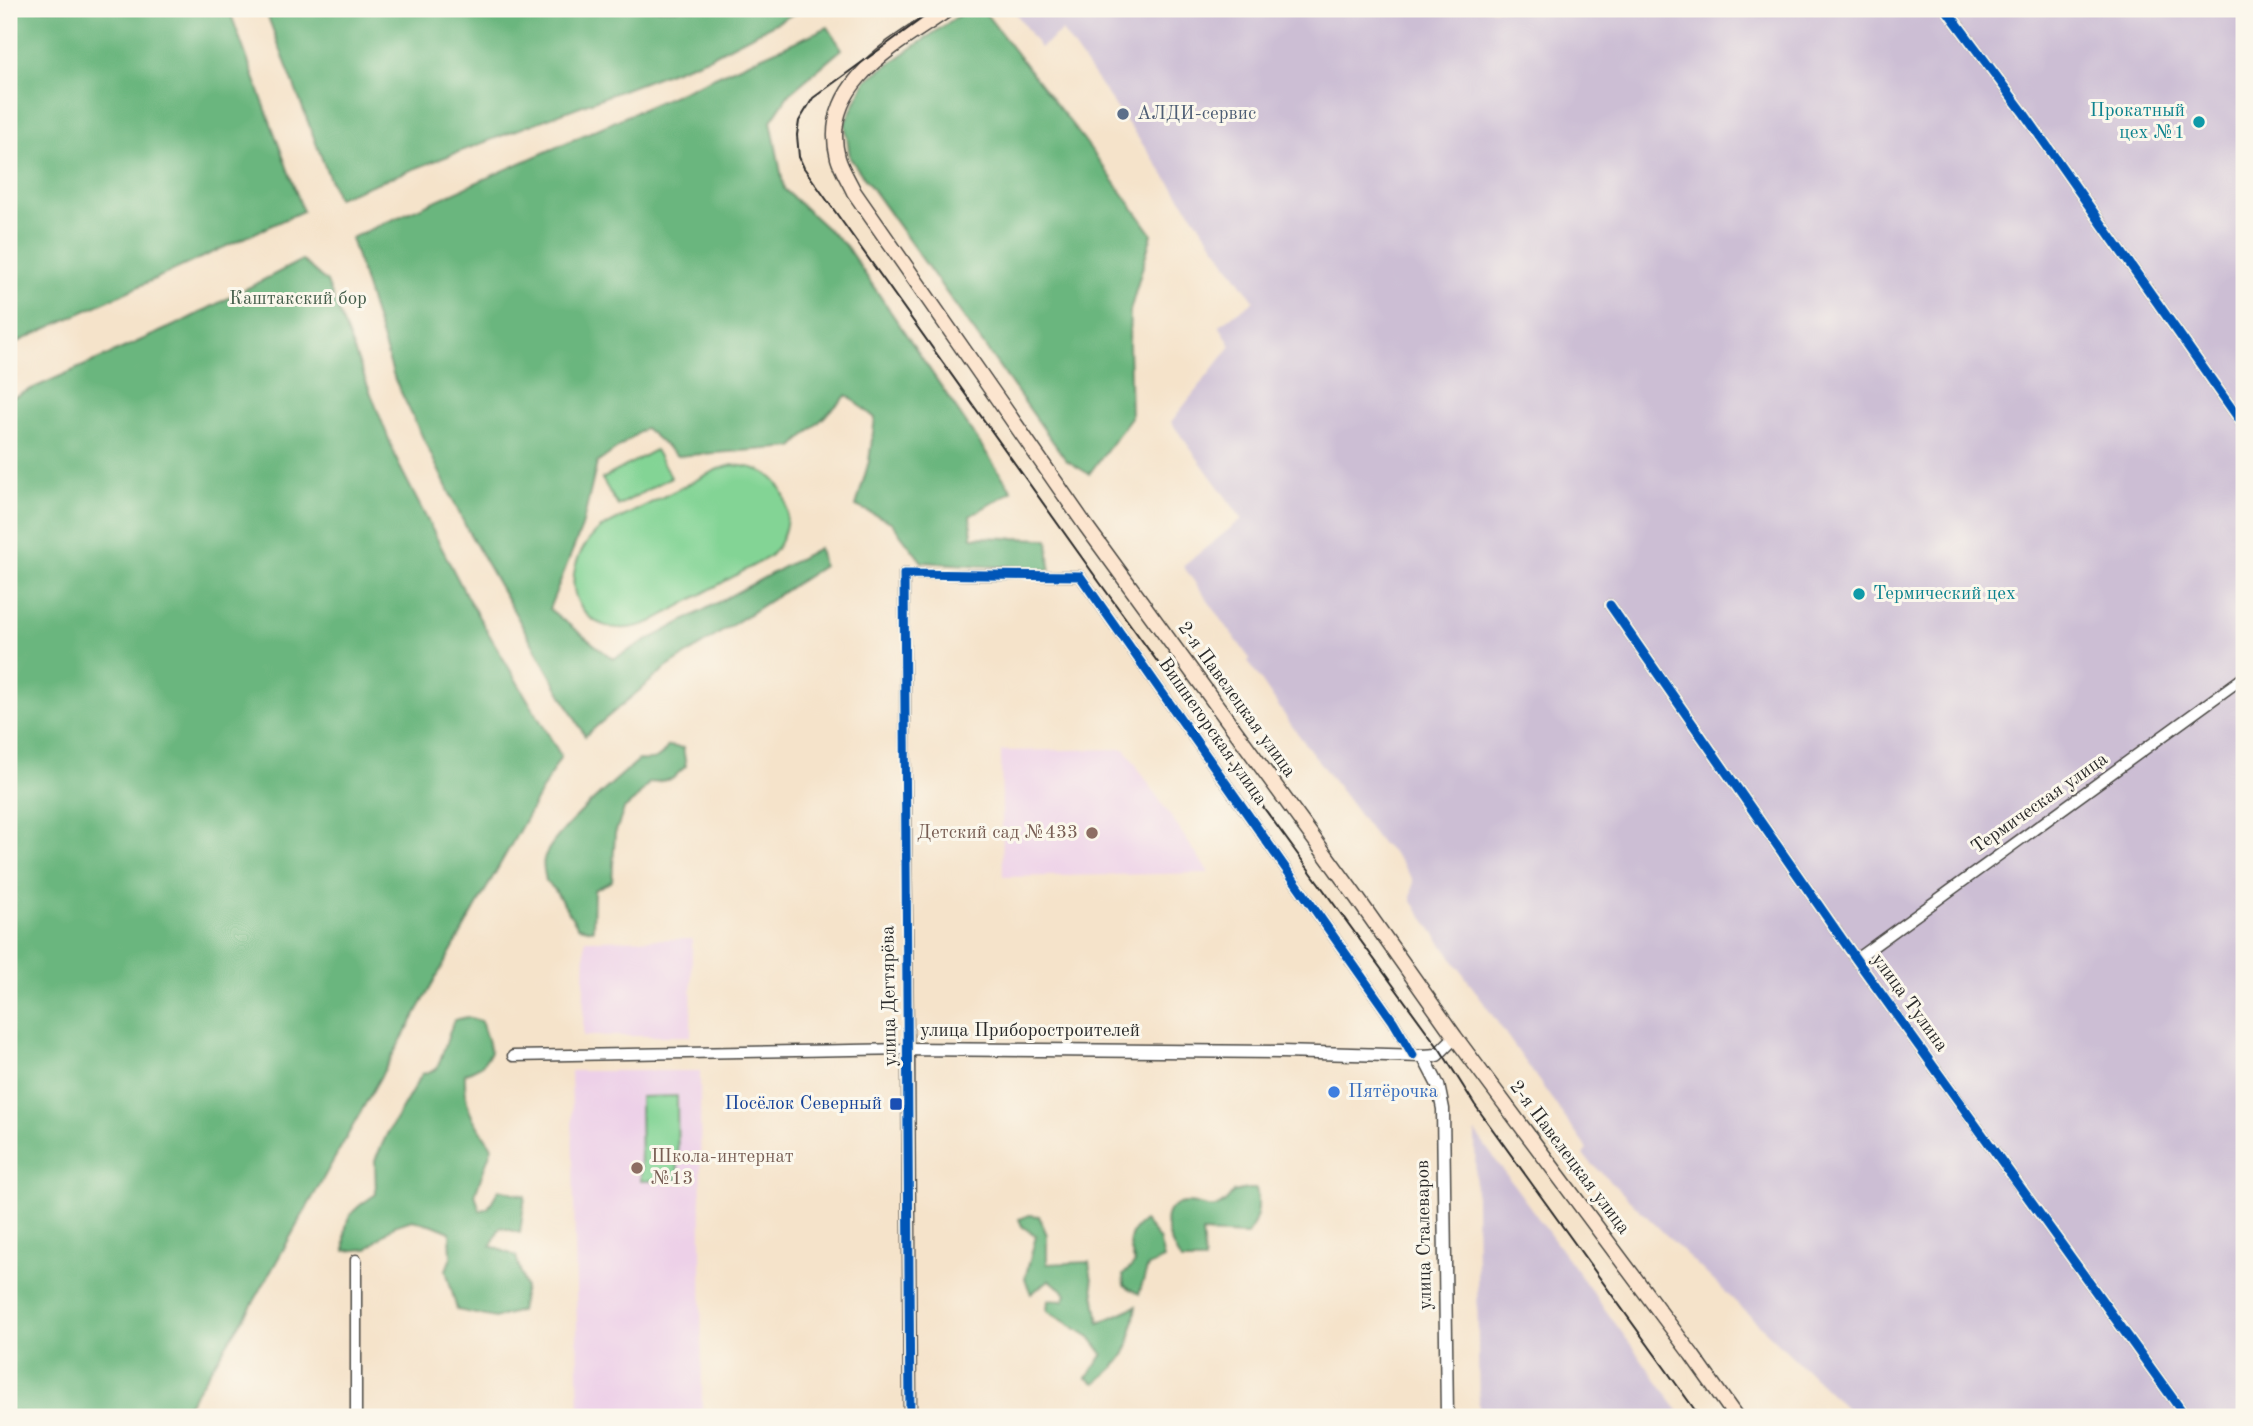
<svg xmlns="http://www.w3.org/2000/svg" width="2253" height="1426" viewBox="0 0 2253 1426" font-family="'Old Standard TT',serif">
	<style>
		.built { fill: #edd0e8 }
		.industrial { fill: #ccbed4 }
		.green { fill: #83d495; stroke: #578060; stroke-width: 2 }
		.forest { fill: #6ab67e; stroke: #4a7054; stroke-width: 2 }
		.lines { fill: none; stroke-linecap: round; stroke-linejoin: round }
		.minor-casing { stroke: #494743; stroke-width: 13 }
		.tertiary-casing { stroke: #494743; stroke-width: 15 }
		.secondary-casing { stroke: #494743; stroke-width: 17 }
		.minor { stroke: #fff; stroke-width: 10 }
		.tertiary { stroke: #fff; stroke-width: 12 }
		.secondary { stroke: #fce5cf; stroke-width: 14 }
		.tram { stroke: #2b2b2b; stroke-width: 2 }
		.cycleway-casing { stroke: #fbf7ec; stroke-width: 13 }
		.cycleway { stroke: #0057b8; stroke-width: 9 }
		.service-dot { fill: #5c6f8a; stroke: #fbf7ec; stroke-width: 2.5 }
		.culture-dot { fill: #0f9aa8; stroke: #fbf7ec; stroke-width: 2.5 }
		.education-dot { fill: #8d6e63; stroke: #fbf7ec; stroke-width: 2.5 }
		.shop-dot { fill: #3f7fe0; stroke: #fbf7ec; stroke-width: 2.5 }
		.transit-dot { fill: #1a4fb4; stroke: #fbf7ec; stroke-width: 2.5 }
		.labels { text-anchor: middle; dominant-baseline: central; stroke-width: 6; stroke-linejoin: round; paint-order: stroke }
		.culture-label { font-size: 19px; fill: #0d838f; stroke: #fbf7ec; text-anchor: end }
		.service-label { font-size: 19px; fill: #4e5e75; stroke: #fbf7ec; text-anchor: start }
		.park-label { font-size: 19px; fill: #455e4b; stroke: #fbf7ec }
		.street-label { font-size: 19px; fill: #2b2b2b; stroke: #fbf7ec }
		.education-label { font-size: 19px; fill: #785e54; stroke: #fbf7ec; text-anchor: end }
		.shop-label { font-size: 19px; fill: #366cbe; stroke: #fbf7ec; text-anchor: start }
		.transit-label { font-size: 19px; fill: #164399; stroke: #fbf7ec; text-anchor: end }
	</style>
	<rect width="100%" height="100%" fill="#fbf7ec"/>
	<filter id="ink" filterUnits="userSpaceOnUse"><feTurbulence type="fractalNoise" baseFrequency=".0143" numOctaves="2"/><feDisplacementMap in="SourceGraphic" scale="14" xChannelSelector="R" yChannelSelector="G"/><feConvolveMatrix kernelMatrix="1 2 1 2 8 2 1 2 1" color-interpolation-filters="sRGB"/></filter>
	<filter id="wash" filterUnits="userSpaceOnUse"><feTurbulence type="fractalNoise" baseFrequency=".00686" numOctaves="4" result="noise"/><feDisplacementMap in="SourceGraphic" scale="28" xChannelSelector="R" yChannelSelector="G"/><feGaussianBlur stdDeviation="1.57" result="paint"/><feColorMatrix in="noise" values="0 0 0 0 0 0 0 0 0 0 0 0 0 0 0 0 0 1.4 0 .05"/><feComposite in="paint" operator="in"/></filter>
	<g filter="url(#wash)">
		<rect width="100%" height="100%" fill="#f5e3ca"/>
		<g class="built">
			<path d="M1125 749 1209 873 1003 877 1001 751Z"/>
			<path d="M692 939 691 1036H583L585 940Z"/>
			<path d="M571 1071H700L702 1417H579Z"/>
		</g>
		<g class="industrial">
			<path d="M1013 9H2244V1417H1855L1583 1155 1587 1149 1411 900 1413 880 1398 858 1378 840 1292 726 1248 661 1250 659 1183 566 1242 519 1171 422 1231 346 1219 325 1254 301 1062 31 1040 48Z"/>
			<path d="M1475 1132 1645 1364 1683 1417H1479Z"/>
		</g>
		<g class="green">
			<path d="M655 450 671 477 618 506 602 479Z"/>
			<path d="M733 465C746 466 761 468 771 477 795 496 790 538 769 557L651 622C581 650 545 576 601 528L718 469Z"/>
			<path d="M677 1096 678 1180 641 1181 640 1097Z"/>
		</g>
		<g class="forest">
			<path d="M9 9H229L303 211 9 346Z"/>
			<path d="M265 9H803L710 57 337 198Z"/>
			<path d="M968 9H982L1084 140 1152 234 1130 311 1129 344 1131 417 1089 474 1066 460 850 158 845 123 866 80Z"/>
			<path d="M828 27 842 49 789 94 771 121 784 189 846 246 1012 491 970 516 972 537 1048 539 1050 570 922 562 891 522 856 506 869 461 875 418 847 395 793 447 677 456 645 428 597 463 582 527 549 609 613 659 819 548 823 566 666 668 585 736 467 529 395 380 351 238Z"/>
			<path d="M302 260 327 282 399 465 467 597 561 756 252 1305 180 1417H9V399L182 322Z"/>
			<path d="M668 746 683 748 686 766 672 779 649 783 635 800 624 809 615 834 612 881 594 890 593 930 578 927 554 889 546 881C545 875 542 865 544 859 550 835 618 778 639 760 654 761 660 760 668 746Z"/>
			<path d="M467 1017 481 1021 491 1052 481 1066 465 1074C464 1110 472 1118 492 1147L475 1194 480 1211 488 1208 499 1189 525 1196 520 1233 500 1227 491 1246 516 1256 525 1287 520 1311 495 1318 457 1310 446 1270 451 1257 450 1232 433 1225 412 1220 394 1226 367 1249 345 1251C344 1216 348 1213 376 1194L375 1160 387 1134 422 1074 437 1069 454 1020Z"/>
			<path d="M1248 1189H1256C1261 1208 1257 1219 1248 1235L1202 1233 1205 1261H1181C1172 1246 1151 1206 1185 1203 1204 1202 1216 1219 1233 1192Z"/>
			<path d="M1029 1215 1039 1216 1047 1235V1264L1089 1262 1099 1323 1136 1306C1129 1348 1131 1357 1095 1383L1087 1378 1103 1354 1090 1337 1047 1311 1048 1300 1063 1301 1066 1295 1062 1289 1049 1280 1031 1294 1025 1279 1036 1236 1022 1226 1019 1219Z"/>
			<path d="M1144 1221 1159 1239 1164 1259 1148 1266 1139 1294 1124 1285 1123 1275 1135 1263C1128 1244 1126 1234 1144 1221Z"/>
		</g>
	</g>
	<g filter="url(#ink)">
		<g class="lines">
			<g class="minor-casing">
				<g id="minor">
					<path d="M1946 9 2023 112 2244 426"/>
					<path d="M1610 605 1856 959 2186 1417"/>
					<path d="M1856 959 2244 677"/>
					<path d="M513 1056 908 1049 904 574 1080 576 1393 1021 1413 1055"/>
					<path d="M356 1260V1417"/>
				</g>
			</g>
			<g class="tertiary-casing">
				<g id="tertiary">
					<path d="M1423 1056 1438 1085 1443 1109 1447 1417"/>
					<path d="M910 1417 908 1049 1281 1052 1423 1056 1437 1055 1455 1037"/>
				</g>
			</g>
			<g class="secondary-casing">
				<path id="secondary" d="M949 9C899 43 818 83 838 158 841 169 849 181 854 192L1086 526 1357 898 1455 1037 1692 1355 1736 1417"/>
			</g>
			<use href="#minor" class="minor"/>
			<use href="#tertiary" class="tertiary"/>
			<use href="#secondary" class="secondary"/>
			<path class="tram" d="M935 9 813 98 799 121 797 135 799 157 804 168 1100 583 1441 1051 1475 1105 1700 1417"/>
			<g class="cycleway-casing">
				<g id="cycleway">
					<path d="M1946 9 2023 112 2244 426"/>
					<path d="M1610 605 1856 959 2186 1417"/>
					<path d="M910 1417 904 574 1080 576 1393 1021 1413 1055"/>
				</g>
			</g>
			<use href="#cycleway" class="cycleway"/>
		</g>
	</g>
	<circle class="service-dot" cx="1123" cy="114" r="7"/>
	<g class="culture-dot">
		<circle cx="2199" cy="122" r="7"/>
		<circle cx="1859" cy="594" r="7"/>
	</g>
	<g class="education-dot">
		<circle cx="1092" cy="833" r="7"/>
		<circle cx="637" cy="1168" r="7"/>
	</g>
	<circle class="shop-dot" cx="1334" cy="1092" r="7"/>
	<rect class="transit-dot" x="889" y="1097" width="14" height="14" rx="3.5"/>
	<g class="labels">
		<g class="culture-label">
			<text x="2185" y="111">Прокатный<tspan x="2185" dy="22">цех №1</tspan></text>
			<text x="1873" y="594" text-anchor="start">Термический цех</text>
		</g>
		<g class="service-label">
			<text x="1137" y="114">АЛДИ-сервис</text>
		</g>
		<g class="park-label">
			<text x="298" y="299">Каштакский бор</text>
		</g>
		<g class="street-label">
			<text transform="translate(1236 700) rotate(54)">2-я Павелецкая улица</text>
			<text transform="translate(1212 732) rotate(55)">Вишнегорская улица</text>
			<text transform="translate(2040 804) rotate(-35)">Термическая улица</text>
			<text transform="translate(890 996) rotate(-91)">улица Дегтярёва</text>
			<text transform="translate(1909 1003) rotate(54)">улица Тулина</text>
			<text x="1030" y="1031">улица Приборостроителей</text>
			<text transform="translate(1569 1158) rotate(53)">2-я Павелецкая улица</text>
			<text transform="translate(1425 1235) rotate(-91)">улица Сталеваров</text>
		</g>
		<g class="education-label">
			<text x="1078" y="833">Детский сад №433</text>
			<text x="651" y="1157" text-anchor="start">Школа-интернат<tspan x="651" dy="22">№13</tspan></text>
		</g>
		<g class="shop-label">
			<text x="1348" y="1092">Пятёрочка</text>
		</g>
		<g class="transit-label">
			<text x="882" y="1104">Посёлок Северный</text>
		</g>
	</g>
	<rect width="2253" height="1426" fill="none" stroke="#fbf7ec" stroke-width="35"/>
</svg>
